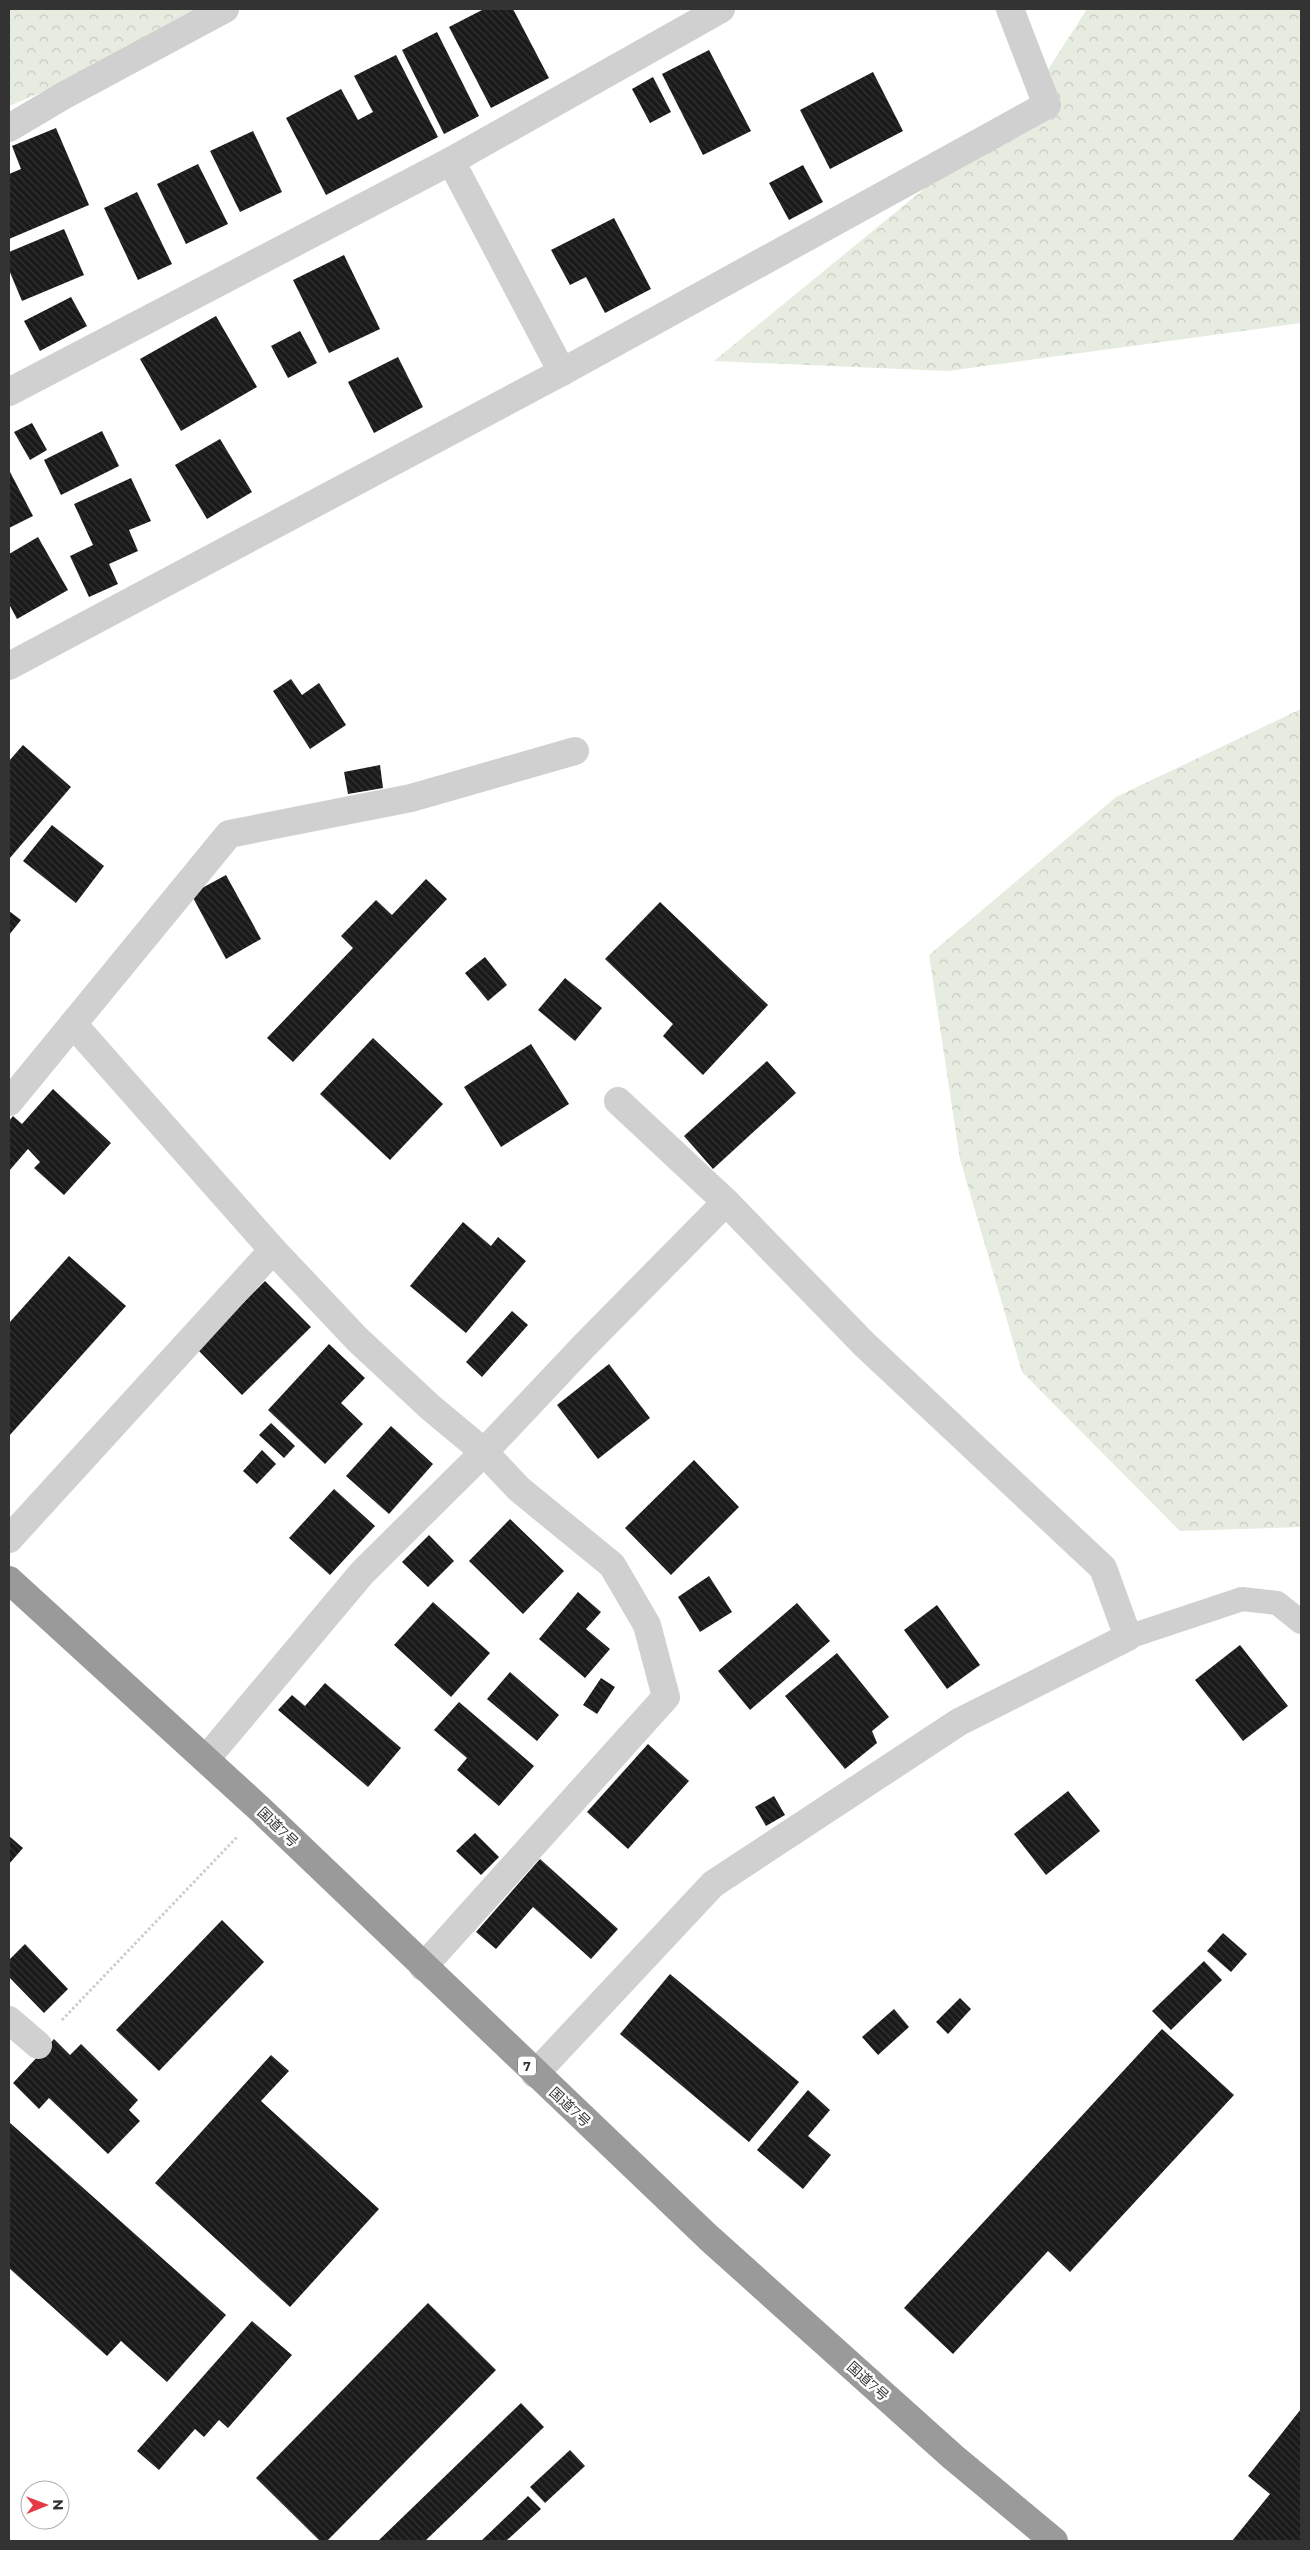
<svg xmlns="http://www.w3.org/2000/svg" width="1310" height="2550" viewBox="0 0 1310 2550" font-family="Montserrat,'Noto Sans JP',sans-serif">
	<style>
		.forest { fill: url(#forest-crowns) }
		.building { fill: url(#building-back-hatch) }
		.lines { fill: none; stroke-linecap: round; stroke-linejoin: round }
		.path { stroke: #cdcdcd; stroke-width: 3; stroke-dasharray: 2.5 2.5; stroke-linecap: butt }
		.lane { stroke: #d0d0d0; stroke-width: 24 }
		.street { stroke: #d0d0d0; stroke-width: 28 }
		.highway { stroke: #9a9a9a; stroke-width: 28 }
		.labels { text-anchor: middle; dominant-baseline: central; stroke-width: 5; stroke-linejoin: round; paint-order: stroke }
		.shield { fill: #fff; stroke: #707070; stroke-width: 1 }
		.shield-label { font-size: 12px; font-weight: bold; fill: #333 }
		.street-label { font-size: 14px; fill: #333; stroke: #fff }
	</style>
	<defs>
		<pattern id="forest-crowns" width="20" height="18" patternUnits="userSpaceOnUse" patternTransform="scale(1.25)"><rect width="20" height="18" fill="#e6ecdf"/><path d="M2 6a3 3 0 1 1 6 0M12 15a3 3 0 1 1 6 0" fill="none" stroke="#c6cbc0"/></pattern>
		<pattern id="building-back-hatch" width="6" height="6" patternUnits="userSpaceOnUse" patternTransform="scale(1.25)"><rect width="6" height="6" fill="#1a1a1a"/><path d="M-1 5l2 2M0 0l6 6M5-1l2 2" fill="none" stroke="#333"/></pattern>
	</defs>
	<rect width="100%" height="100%" fill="#fff"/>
	<g class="forest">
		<path d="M9 9H239L9 106Z"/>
		<path d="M1087 9H1301V323L948 371 714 361 1024 107Z"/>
		<path d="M1301 709V1527L1180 1531 1022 1372 960 1159 929 955 1116 797Z"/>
	</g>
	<g class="building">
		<path d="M484 9H513L549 78 491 108 449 27Z"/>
		<path d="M437 32 479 116 444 134 402 50Z"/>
		<path d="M709 50 751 131 703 155 662 74Z"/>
		<path d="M396 55 438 137 326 195 286 118 341 89 358 120 373 112 354 76Z"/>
		<path d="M873 72 903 131 830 169 800 110Z"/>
		<path d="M653 77 671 112 650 123 632 89Z"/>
		<path d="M56 128 89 205 9 239V174L21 169 12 146Z"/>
		<path d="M253 131 282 192 240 212 210 151Z"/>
		<path d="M198 164 228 224 186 244 157 184Z"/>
		<path d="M803 165 823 202 789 220 769 183Z"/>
		<path d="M137 192 172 264 138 280 104 208Z"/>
		<path d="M614 218 651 289 605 313 586 277 570 285 551 250Z"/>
		<path d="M64 229 84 275 22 301 9 270V252Z"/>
		<path d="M344 255 380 329 329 353 293 280Z"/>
		<path d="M71 297 87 326 40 351 24 321Z"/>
		<path d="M216 316 257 387 181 431 140 359Z"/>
		<path d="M300 331 317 363 288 378 271 346Z"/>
		<path d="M398 357 423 407 374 433 348 382Z"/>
		<path d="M32 423 47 450 30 460 14 432Z"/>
		<path d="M102 431 119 466 61 495 44 460Z"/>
		<path d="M220 439 252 492 207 519 175 465Z"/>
		<path d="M9 470 33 516 9 528Z"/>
		<path d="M131 478 151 521 129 530 138 551 109 564 118 584 89 597 70 556 93 545 74 504Z"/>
		<path d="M38 537 68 590 17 619 9 604V554Z"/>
		<path d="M291 679 302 695 319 683 346 725 310 749 273 691Z"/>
		<path d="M23 745 71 787 9 859V761Z"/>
		<path d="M380 765 383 788 348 794 344 772Z"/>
		<path d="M52 825 104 866 76 903 23 861Z"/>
		<path d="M226 875 261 939 226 959 191 894Z"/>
		<path d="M426 879 447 899 293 1062 267 1038 353 948 341 936 376 900 392 915Z"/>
		<path d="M660 902 768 1005 703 1075 663 1036 673 1024 605 959Z"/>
		<path d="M9 911 21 920 9 935Z"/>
		<path d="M485 957 507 985 488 1001 465 973Z"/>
		<path d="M565 978 602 1008 575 1041 538 1010Z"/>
		<path d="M373 1038 443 1104 390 1160 320 1094Z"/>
		<path d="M531 1044 569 1104 501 1147 464 1087Z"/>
		<path d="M767 1061 796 1093 713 1169 684 1136Z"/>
		<path d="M53 1089 111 1143 64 1195 34 1168 40 1162 28 1149 9 1171V1121L13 1116 22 1124Z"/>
		<path d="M463 1222 491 1246 498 1237 526 1261 466 1333 410 1286Z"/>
		<path d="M69 1256 126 1306 9 1436V1323Z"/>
		<path d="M265 1281 311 1327 242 1395 197 1349Z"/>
		<path d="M512 1311 528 1325 482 1377 466 1362Z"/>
		<path d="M329 1344 365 1378 341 1403 363 1424 325 1464 268 1410Z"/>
		<path d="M609 1364 650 1418 598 1459 557 1405Z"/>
		<path d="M271 1423 295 1446 284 1458 259 1435Z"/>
		<path d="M391 1426 433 1464 389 1514 346 1476Z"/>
		<path d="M262 1450 276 1464 257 1484 243 1471Z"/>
		<path d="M694 1460 739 1507 671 1575 625 1528Z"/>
		<path d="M334 1489 375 1526 330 1575 289 1538Z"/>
		<path d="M510 1519 564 1571 523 1614 469 1561Z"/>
		<path d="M429 1535 454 1561 428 1587 402 1562Z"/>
		<path d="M709 1576 732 1612 700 1632 678 1597Z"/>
		<path d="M578 1592 601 1612 586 1629 610 1649 585 1678 539 1639Z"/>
		<path d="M433 1602 490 1653 451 1697 394 1645Z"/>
		<path d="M797 1603 830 1641 750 1710 718 1671Z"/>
		<path d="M937 1605 980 1665 947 1689 904 1630Z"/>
		<path d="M1240 1645 1288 1706 1243 1741 1195 1680Z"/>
		<path d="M837 1653 889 1717 872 1731 877 1743 845 1769 785 1696Z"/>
		<path d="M510 1672 559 1715 537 1741 487 1699Z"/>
		<path d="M601 1678 615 1687 597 1714 583 1705Z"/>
		<path d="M325 1683 401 1748 368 1787 278 1710 292 1695 305 1706Z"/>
		<path d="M459 1702 534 1766 499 1806 457 1770 467 1758 434 1730Z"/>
		<path d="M648 1744 689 1781 628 1849 587 1812Z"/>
		<path d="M1068 1791 1100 1831 1046 1875 1014 1834Z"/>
		<path d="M774 1796 785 1815 766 1826 755 1807Z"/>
		<path d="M475 1833 499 1857 481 1875 456 1851Z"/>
		<path d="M9 1836 23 1848 9 1864Z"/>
		<path d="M540 1859 618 1929 591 1959 533 1907 496 1949 476 1932Z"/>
		<path d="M222 1920 264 1962 159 2071 116 2030Z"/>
		<path d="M1223 1933 1247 1954 1231 1972 1207 1951Z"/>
		<path d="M25 1944 68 1989 44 2013 9 1977V1960Z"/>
		<path d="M1204 1961 1222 1980 1171 2030 1152 2011Z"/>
		<path d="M670 1974 799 2082 749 2142 620 2034Z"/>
		<path d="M960 1998 971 2009 948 2034 936 2022Z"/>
		<path d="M894 2009 909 2027 878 2055 862 2037Z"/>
		<path d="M1162 2029 1234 2095 1070 2272 1048 2251 953 2354 904 2308Z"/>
		<path d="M54 2039 70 2055 81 2044 138 2100 129 2110 140 2121 108 2154 49 2098 39 2109 13 2083Z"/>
		<path d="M271 2055 289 2071 261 2101 379 2209 290 2307 155 2183Z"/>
		<path d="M808 2090 830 2110 808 2136 831 2155 803 2189 757 2150Z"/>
		<path d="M9 2122 226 2315 167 2382 121 2341 107 2356 9 2268Z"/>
		<path d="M428 2303 496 2370 327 2541H320L256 2478Z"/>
		<path d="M252 2321 292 2355 228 2428 219 2420 204 2437 195 2429 159 2470 137 2451Z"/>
		<path d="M521 2403 544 2427 425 2541H378Z"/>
		<path d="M1301 2409V2541H1232L1270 2494 1248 2476Z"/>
		<path d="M570 2450 585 2466 545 2503 530 2487Z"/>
		<path d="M528 2496 541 2509 506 2541H481Z"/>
	</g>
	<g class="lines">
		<path class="path" d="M62 2020 237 1837"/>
		<path class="lane" d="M1128 1637 1242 1599 1277 1603 1301 1622"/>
		<g class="street">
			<path d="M9 128 63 96 225 9"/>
			<path d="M451 161 562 372"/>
			<path d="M9 392 451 161 721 9"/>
			<path d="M9 666 562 372 1047 105 1010 9"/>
			<path d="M9 1102 229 834 411 798 575 751"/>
			<path d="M273 1250 357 1339 430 1407 484 1452 519 1489 612 1565 647 1625 666 1697 423 1967"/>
			<path d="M9 1539 273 1250 73 1024"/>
			<path d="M206 1759 362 1573 484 1452 583 1347 726 1202"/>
			<path d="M9 2020 38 2045"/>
			<path d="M535 2074 713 1884 959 1722 1128 1637 1103 1568 864 1344 726 1202 618 1101"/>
		</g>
		<path class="highway" d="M9 1580 262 1811 709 2238 953 2457 1054 2541"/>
	</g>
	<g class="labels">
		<rect class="shield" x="518" y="2056.5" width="18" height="19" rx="4"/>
		<g class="shield-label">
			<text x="527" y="2066">7</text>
		</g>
		<g class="street-label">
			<text transform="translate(278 1827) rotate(44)">国道7号</text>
			<text transform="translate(570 2107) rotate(43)">国道7号</text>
			<text transform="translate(868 2381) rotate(42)">国道7号</text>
		</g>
	</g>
	<rect width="1310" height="2550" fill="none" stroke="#333333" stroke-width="20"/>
	<g transform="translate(45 2505) rotate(89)"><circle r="24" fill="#ffffff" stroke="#adadad"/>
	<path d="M0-4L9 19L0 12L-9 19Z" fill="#e63946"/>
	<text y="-8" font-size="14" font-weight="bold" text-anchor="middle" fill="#333333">N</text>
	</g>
</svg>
